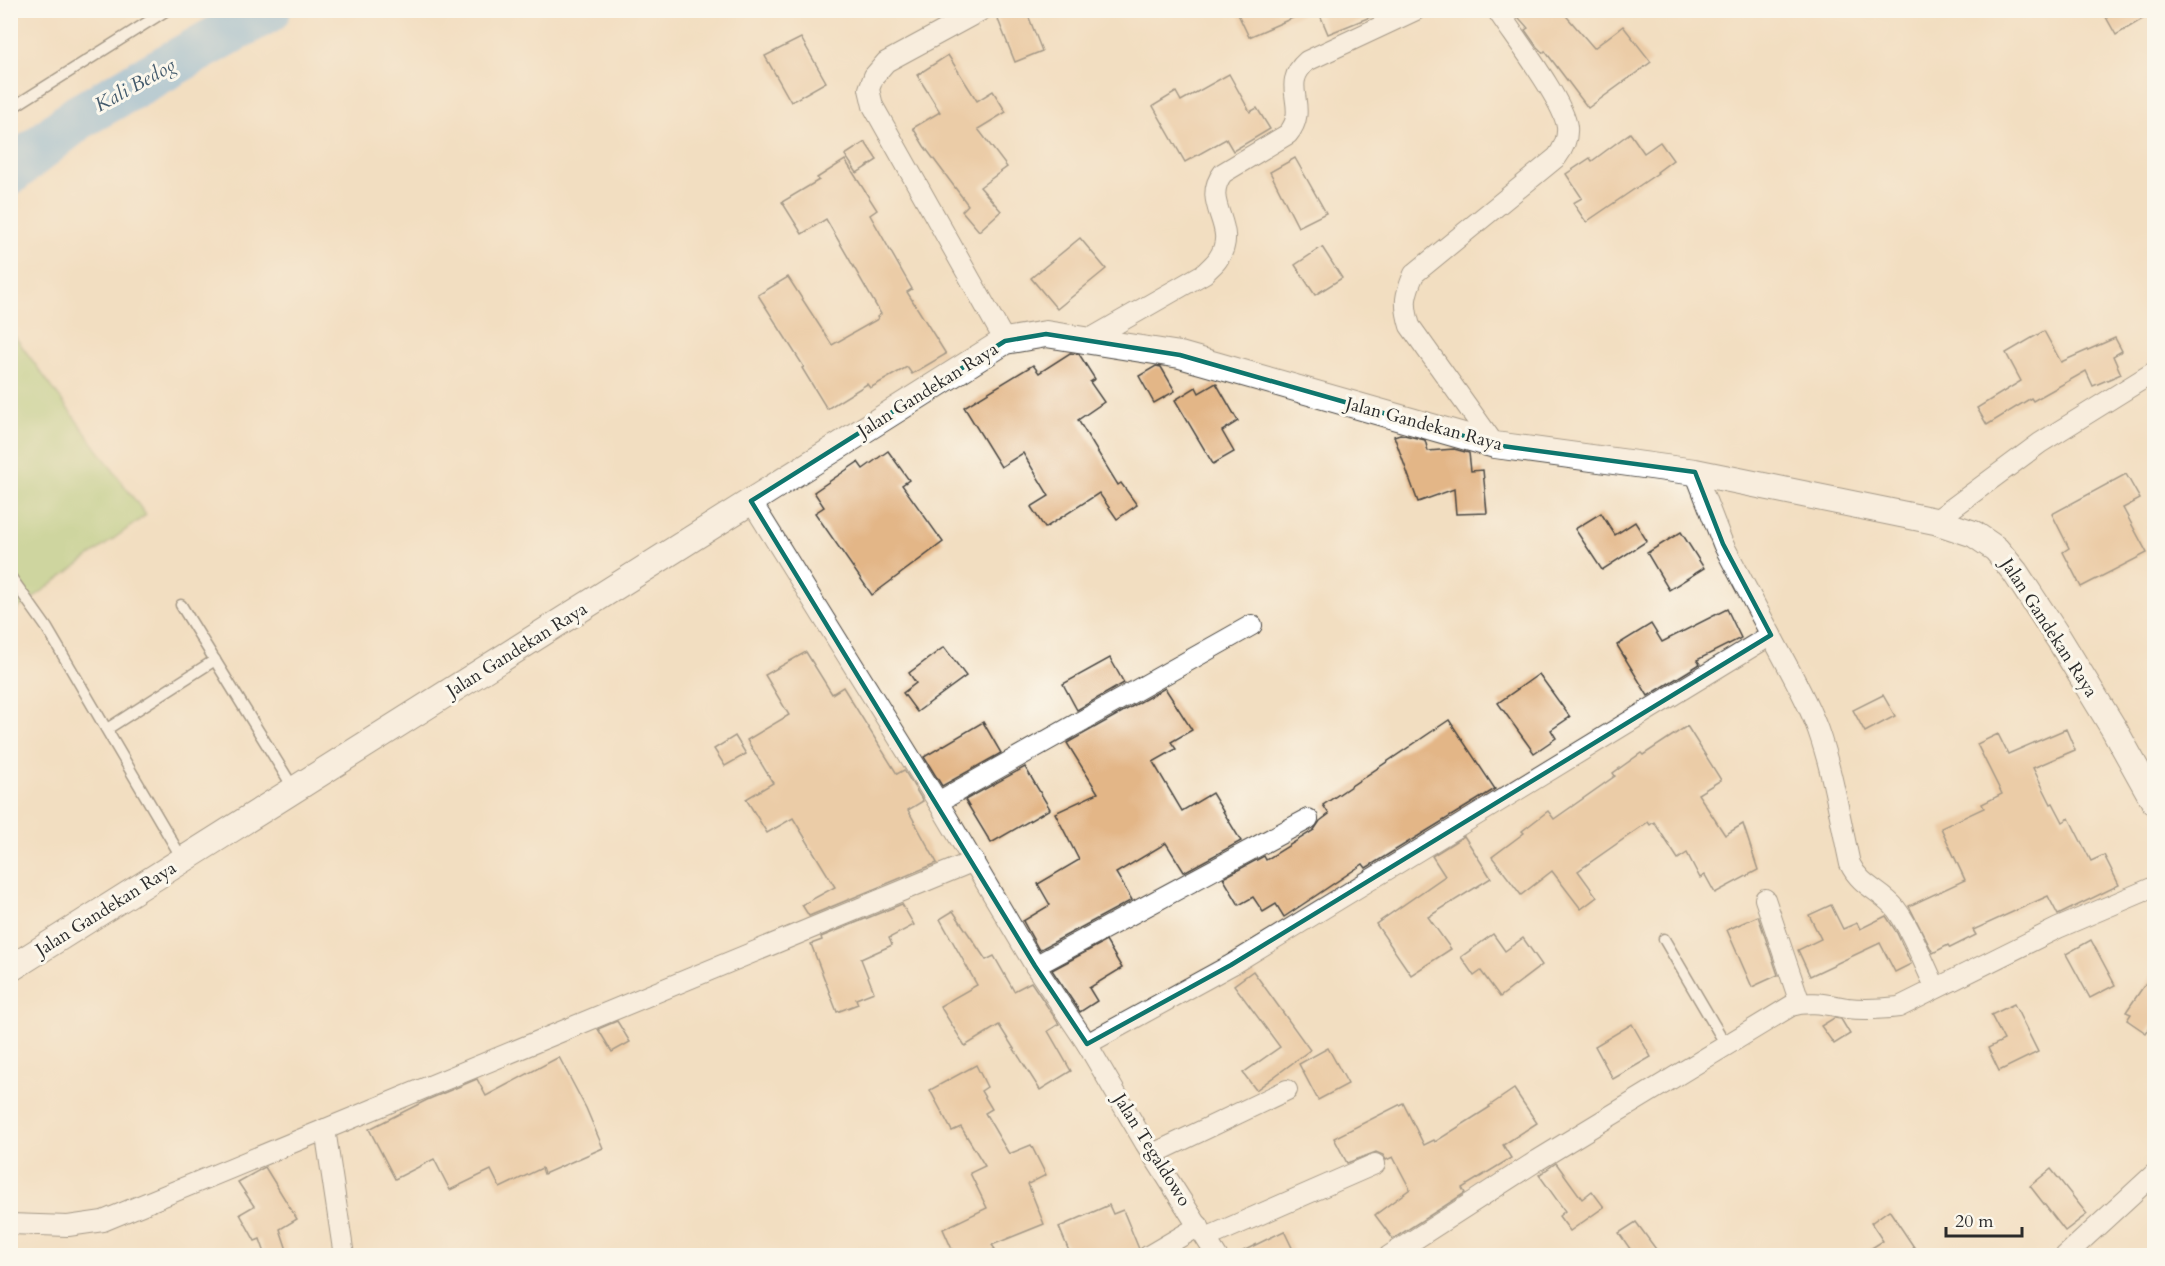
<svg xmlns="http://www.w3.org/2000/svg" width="2165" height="1266" viewBox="0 0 2165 1266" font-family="Cardo,serif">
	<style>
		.green { fill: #a2ca75; stroke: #667a50; stroke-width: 1.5 }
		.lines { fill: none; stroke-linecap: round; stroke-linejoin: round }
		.river { stroke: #6fb2e5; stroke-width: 46 }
		.building { fill: #e3b687 }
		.service-casing { stroke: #494642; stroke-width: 13 }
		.minor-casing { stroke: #494642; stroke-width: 22 }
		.tertiary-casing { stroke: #494642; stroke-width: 28 }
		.service { stroke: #fff; stroke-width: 10 }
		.minor { stroke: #fff; stroke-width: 20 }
		.tertiary { stroke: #fff; stroke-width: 26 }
		.marked { fill: none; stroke: #0f766e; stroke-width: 4.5; stroke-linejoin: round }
		.labels { text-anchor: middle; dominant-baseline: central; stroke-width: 6; stroke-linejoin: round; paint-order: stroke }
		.street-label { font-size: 18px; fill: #2b2b2b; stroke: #fbf7ec }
		.water-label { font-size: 20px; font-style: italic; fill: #435a6c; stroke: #fbf7ec }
	</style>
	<rect width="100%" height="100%" fill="#fbf7ec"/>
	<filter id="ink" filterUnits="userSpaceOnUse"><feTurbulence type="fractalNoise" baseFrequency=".0167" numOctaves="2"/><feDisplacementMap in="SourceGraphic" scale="12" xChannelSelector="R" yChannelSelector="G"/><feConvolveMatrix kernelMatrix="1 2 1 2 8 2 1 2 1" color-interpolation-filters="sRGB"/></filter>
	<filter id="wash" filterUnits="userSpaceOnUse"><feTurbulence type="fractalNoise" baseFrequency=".008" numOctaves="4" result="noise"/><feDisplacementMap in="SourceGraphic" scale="24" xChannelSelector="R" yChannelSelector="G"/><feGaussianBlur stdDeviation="1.35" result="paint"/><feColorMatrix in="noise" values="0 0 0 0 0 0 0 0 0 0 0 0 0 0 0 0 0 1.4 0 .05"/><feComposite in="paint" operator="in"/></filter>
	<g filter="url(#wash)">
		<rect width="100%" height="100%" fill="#f2dec1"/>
		<path class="green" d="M10 330 146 515 11 614H10Z"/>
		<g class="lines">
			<path class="river" d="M10 172 80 116 268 10"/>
		</g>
		<g id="blocks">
			<g class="building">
				<path d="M1014 10H1026L1042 51 1015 62 997 17Z"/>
				<path d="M1236 10H1311L1249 37Z"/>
				<path d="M1318 10H1385V11L1328 34Z"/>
				<path d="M1512 10H1561L1594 48 1623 26 1651 62 1588 108 1545 51 1543 53 1537 47 1525 30 1528 28Z"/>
				<path d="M2102 10H2154V12L2116 35Z"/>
				<path d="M801 38 826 82 791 102 765 56Z"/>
				<path d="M948 55 977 101 993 91 1006 112 978 129 1007 167 980 187 1001 211 979 231 962 211 968 205 924 146 913 128 940 112 917 75Z"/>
				<path d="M1229 74 1250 112 1257 108 1270 129 1233 151 1226 139 1185 162 1153 106 1176 92 1181 101Z"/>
				<path d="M1630 133 1644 153 1660 142 1673 160 1657 172 1658 173 1586 222 1573 203 1582 198 1566 174 1590 158 1592 161Z"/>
				<path d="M865 142 877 160 857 173 845 155Z"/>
				<path d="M1295 158 1326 213 1298 227 1270 172Z"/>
				<path d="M845 160 877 210 870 215 912 289 907 292 946 354 912 374 907 367 870 388 867 384 827 409 802 368 804 367 758 295 788 277 832 345 878 319 877 317 881 314 826 219 802 234 782 202 819 180 817 178Z"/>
				<path d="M1080 238 1106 269 1057 309 1031 278Z"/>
				<path d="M1322 247 1342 278 1315 295 1295 265Z"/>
				<path d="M2044 331 2061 362 2115 338 2122 351 2113 356 2121 374 2093 386 2086 371 2033 401 2031 398 1987 425 1977 408 2021 381 2006 353Z"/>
				<path d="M1070 353 1079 354 1095 379 1090 382 1104 402 1078 420 1118 485 1121 483 1137 505 1117 519 1099 493 1045 528 1031 507 1049 496 1023 453 1001 467 964 407 1033 365 1039 373Z"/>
				<path d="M1156 366 1161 367 1175 391 1154 403 1139 376Z"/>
				<path d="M1216 383 1238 421 1222 431 1234 452 1213 464 1175 400 1196 387 1199 393Z"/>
				<path d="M1400 434 1425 440 1428 451 1454 449 1469 453 1471 471 1483 470 1487 513 1456 514 1454 489 1418 502 1394 436Z"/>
				<path d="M888 451 909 480 902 485 943 542 872 595 815 513 824 507 814 492 858 462 863 469Z"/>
				<path d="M2126 474 2140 499 2123 508 2147 553 2081 587 2063 552 2069 548 2052 514Z"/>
				<path d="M1601 513 1615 535 1635 522 1647 541 1602 570 1575 529Z"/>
				<path d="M1681 532 1704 568 1669 590 1647 553Z"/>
				<path d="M1727 609 1741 638 1697 660 1700 664 1648 696 1617 645 1651 624 1662 642Z"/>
				<path d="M944 647 966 676 917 712 903 693 916 683 909 673Z"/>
				<path d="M806 652 832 694 843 687 897 774 904 770 923 801 908 810 937 863 809 916 802 905 835 887 793 818 767 833 746 799 773 783 747 740 789 715 765 675Z"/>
				<path d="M1110 658 1124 683 1077 710 1063 684Z"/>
				<path d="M1539 674 1570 717 1551 730 1556 738 1534 753 1498 703Z"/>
				<path d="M1165 688 1192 730 1171 742 1176 749 1153 762 1182 811 1212 793 1241 841 1184 872 1166 843 1116 873 1132 900 1039 950 1023 921 1050 905 1038 884 1079 860 1055 813 1098 793 1067 743Z"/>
				<path d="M1883 695 1895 716 1865 732 1853 710Z"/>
				<path d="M1449 720 1495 789 1366 868 1363 864 1284 917 1276 904 1263 912 1253 897 1239 905 1223 878 1264 856 1266 860 1314 830 1320 821 1329 814 1323 805Z"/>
				<path d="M983 722 1001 753 942 786 924 757Z"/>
				<path d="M1687 726 1721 780 1698 794 1725 835 1743 824 1758 870 1715 893 1705 875 1700 878 1687 853 1678 859 1654 822 1650 825 1648 822 1578 871 1597 897 1581 909 1552 871 1521 895 1492 857 1524 833 1522 831 1548 811 1554 819 1615 776 1613 773 1641 753 1643 755Z"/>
				<path d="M2066 729 2075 750 2033 768 2051 804 2053 803 2063 822 2069 818 2091 861 2104 855 2119 885 2058 915 2048 896 1973 930 1976 935 1950 948 1948 945 1933 953 1909 906 1965 880 1941 828 1984 808 1982 804 2002 794 1977 744 1998 734 2008 754Z"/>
				<path d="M735 736 746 754 725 766 714 749Z"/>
				<path d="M1025 767 1050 809 991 843 965 800Z"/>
				<path d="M1464 836 1491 878 1428 917 1451 949 1411 975 1376 924 1445 876 1432 856Z"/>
				<path d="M902 904 914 925 889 938 892 945 861 959 874 992 856 999 858 1004 837 1012 811 944 822 940 821 937Z"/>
				<path d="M1831 905 1843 929 1857 923 1860 929 1886 916 1897 933 1911 964 1895 972 1880 943 1810 976 1798 950 1821 939 1809 915Z"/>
				<path d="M953 911 986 960 994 956 1014 991 1031 982 1059 1024 1048 1031 1071 1071 1040 1090 999 1025 965 1046 940 1006 977 985 940 919Z"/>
				<path d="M1758 916 1778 975 1752 987 1727 930Z"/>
				<path d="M1493 934 1505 951 1523 938 1542 965 1500 997 1481 971 1474 976 1461 957Z"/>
				<path d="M2091 940 2115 985 2090 998 2066 954Z"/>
				<path d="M1106 941 1122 968 1089 988 1097 1001 1080 1012 1052 970Z"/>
				<path d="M1253 971 1310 1050 1256 1090 1243 1073 1280 1047 1234 985Z"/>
				<path d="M2154 971V1021L2146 1033 2127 1020 2131 1014 2126 1012Z"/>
				<path d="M2014 1004 2038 1052 1999 1071 1988 1048 2004 1040 1991 1015Z"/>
				<path d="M1834 1018 1841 1019 1850 1034 1834 1044 1821 1026Z"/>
				<path d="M617 1021 630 1042 612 1052 598 1029Z"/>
				<path d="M1632 1024 1651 1057 1613 1079 1595 1046Z"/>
				<path d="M1328 1048 1348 1084 1318 1100 1299 1064Z"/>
				<path d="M559 1057 586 1108 603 1148 544 1174 542 1168 500 1188 491 1170 450 1190 434 1159 395 1179 369 1129 427 1100 477 1079 486 1096Z"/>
				<path d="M976 1065 987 1087 981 1091 992 1109 985 1113 1009 1154 1031 1145 1046 1175 1028 1184 1044 1224 992 1245 995 1249 981 1256H955L943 1229 987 1208 970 1173 985 1166 961 1127 952 1131 930 1090Z"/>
				<path d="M1514 1089 1537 1123 1503 1145 1511 1158 1462 1188 1465 1193 1393 1239 1375 1215 1410 1189 1393 1157 1386 1160 1383 1155 1376 1152 1347 1163 1334 1138 1403 1103 1424 1145 1434 1140 1435 1142 1490 1107 1489 1106Z"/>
				<path d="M1556 1163 1582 1199 1592 1191 1604 1207 1570 1231 1559 1216 1565 1211 1539 1175Z"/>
				<path d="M265 1167 297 1219 280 1229 289 1256H266L260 1239 255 1241 240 1214 254 1206 238 1182Z"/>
				<path d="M2051 1169 2087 1214 2065 1231 2030 1186Z"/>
				<path d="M1109 1205 1113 1214 1123 1210 1139 1249 1136 1256H1071L1059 1227Z"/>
				<path d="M1889 1210 1920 1256H1859L1883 1241 1871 1223Z"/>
				<path d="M1636 1222 1661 1256H1635L1619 1233Z"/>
				<path d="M1284 1231 1296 1256H1233Z"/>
			</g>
		</g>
	</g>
	<g filter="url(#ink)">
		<use href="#blocks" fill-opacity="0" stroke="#494642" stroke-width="1.5"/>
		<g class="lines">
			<g class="service-casing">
				<g id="service">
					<path d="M10 109 167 10"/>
					<path d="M10 576 47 628 183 860"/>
					<path d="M181 605 294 789"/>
					<path d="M107 729 215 660"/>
					<path d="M1664 939 1726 1045"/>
				</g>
			</g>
			<g class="minor-casing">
				<g id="minor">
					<path d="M982 10 886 62 874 76 869 89 873 106 1005 341"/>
					<path d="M1088 340 1205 273C1209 268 1215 264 1218 259 1241 226 1199 204 1223 173L1288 134C1311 106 1278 86 1307 61L1416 10"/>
					<path d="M1495 445 1410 326C1403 303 1405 295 1414 274L1557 157C1563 149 1568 138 1567 127 1564 101 1513 35 1497 10"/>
					<path d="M751 501 938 802 1035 966 1087 1044 1145 1143 1217 1256"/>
					<path d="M1935 521 2040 443 2154 372"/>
					<path d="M1771 635C1787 666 1806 697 1818 730 1833 773 1840 819 1850 864 1861 887 1882 891 1896 909 1913 932 1923 963 1936 988"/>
					<path d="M938 802 1252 625"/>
					<path d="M1765 899 1800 1003"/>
					<path d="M1035 966 1308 819"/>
					<path d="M1087 1044 1231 965 1771 635 1723 544 1695 472"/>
					<path d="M325 1129 344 1256"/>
					<path d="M1153 1154 1287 1090"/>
					<path d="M10 1224 68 1226 103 1221 974 861"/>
					<path d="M1206 1238 1375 1164"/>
					<path d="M1148 1256 1199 1226"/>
					<path d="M1389 1256 1538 1160 1791 1006C1810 1000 1828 1005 1847 1008 1864 1010 1881 1009 1899 1007L2058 928 2154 887"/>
					<path d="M2065 1256 2154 1174"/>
				</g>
			</g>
			<g class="tertiary-casing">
				<path id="tertiary" d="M10 969 1005 341 1046 334 1180 355 1495 445 1695 472 1935 521 1974 534 1996 549 2015 572 2059 639 2114 729 2154 801"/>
			</g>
			<use href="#service" class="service"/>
			<use href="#minor" class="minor"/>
			<use href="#tertiary" class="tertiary"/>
		</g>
	</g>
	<path d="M0 0H2165V1266H0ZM1046 334 1180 355 1495 445 1695 472 1723 544 1771 635 1231 965 1087 1044 1035 966 751 501 1005 341Z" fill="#f2dec1" fill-opacity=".55" fill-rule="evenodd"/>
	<path class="marked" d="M1046 334 1180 355 1495 445 1695 472 1723 544 1771 635 1231 965 1087 1044 1035 966 751 501 1005 341Z"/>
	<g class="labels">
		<g class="street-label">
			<text transform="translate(928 390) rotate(-32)">Jalan Gandekan Raya</text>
			<text transform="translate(1424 424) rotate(15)">Jalan Gandekan Raya</text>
			<text transform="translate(2049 628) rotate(57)">Jalan Gandekan Raya</text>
			<text transform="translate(517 650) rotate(-32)">Jalan Gandekan Raya</text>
			<text transform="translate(106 909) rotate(-32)">Jalan Gandekan Raya</text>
			<text transform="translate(1152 1150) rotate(58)">Jalan Tegaldowo</text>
		</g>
		<g class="water-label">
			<text transform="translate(135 85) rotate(-29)">Kali Bedog</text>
		</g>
	</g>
	<rect width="2165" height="1266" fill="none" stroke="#fbf7ec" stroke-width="36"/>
	<path d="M1946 1227v9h76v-9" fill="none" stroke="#2b2b2b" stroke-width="3"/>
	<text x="1955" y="1227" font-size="18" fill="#2b2b2b" stroke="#fbf7ec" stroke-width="4.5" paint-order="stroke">20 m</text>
</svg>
